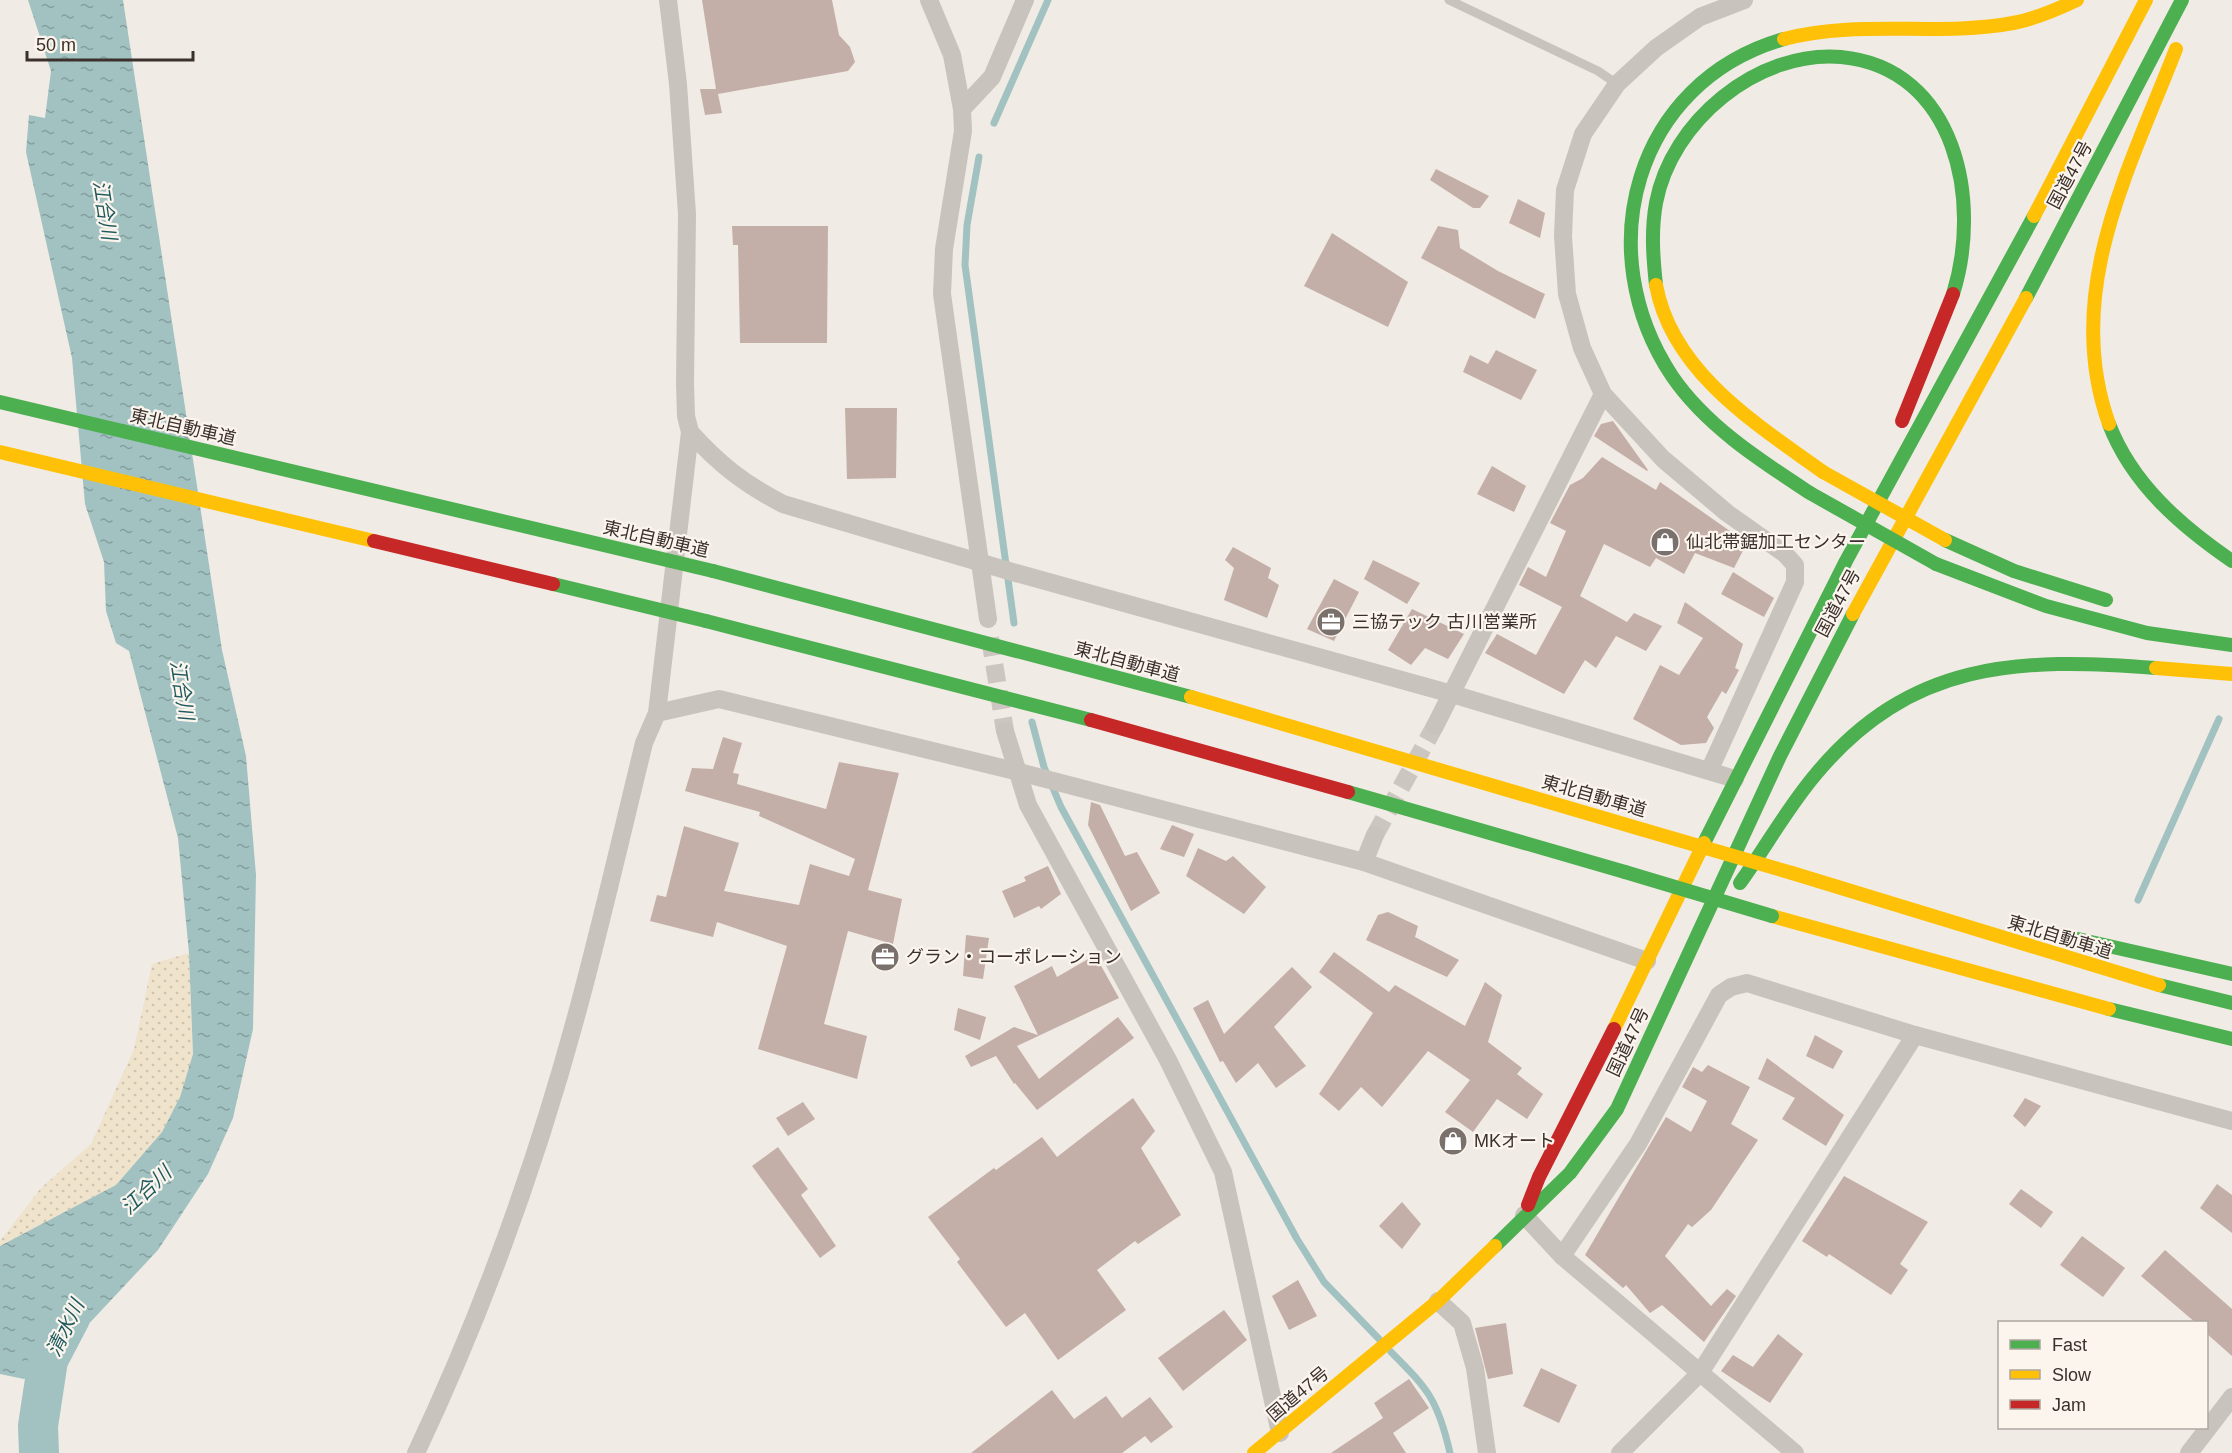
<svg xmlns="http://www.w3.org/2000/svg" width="2232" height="1453" viewBox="0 0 2232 1453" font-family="Helvetica,'Noto Sans JP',sans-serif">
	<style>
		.sand { fill: url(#sand-dots) }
		.water { fill: url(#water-ripples) }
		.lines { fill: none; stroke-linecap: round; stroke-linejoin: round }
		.stream { stroke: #a1c2c1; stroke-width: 7 }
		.river { stroke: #a1c2c1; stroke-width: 40 }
		.building { fill: #c3afa7 }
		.street-tunnel { stroke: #ccc6c0; stroke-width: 18; stroke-dasharray: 18 9; stroke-linecap: butt }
		.lane { stroke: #c9c3be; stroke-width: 9 }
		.street { stroke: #c9c3be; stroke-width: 18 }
		.fast { stroke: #4caf50; stroke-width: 14 }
		.slow { stroke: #ffc107; stroke-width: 14 }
		.jam { stroke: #c62828; stroke-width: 14 }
		.fast-bridge { stroke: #4caf50; stroke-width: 14 }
		.slow-bridge { stroke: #ffc107; stroke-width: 14 }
		.jam-bridge { stroke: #c62828; stroke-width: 14 }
		.labels { text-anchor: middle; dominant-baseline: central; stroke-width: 4.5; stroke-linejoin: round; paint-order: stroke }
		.street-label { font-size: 18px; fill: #3b302b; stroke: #fbf5ee }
		.poi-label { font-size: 18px; fill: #3b302b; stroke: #fbf5ee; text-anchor: start }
		.water-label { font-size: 20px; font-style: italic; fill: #1f5a5e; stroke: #fbf5ee }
	</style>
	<defs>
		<pattern id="sand-dots" width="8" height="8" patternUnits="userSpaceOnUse" patternTransform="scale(1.5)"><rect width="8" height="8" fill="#efe3cc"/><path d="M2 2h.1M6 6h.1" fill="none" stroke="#cec3af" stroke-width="1.8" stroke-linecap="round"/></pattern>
		<pattern id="water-ripples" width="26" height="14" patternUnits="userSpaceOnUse" patternTransform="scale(1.5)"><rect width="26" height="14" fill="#a1c2c1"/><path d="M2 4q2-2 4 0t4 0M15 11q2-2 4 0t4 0" fill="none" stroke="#849e9d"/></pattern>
	</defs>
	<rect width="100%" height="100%" fill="#f0ebe5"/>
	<path class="sand" d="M189 953 193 1054 180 1097 162 1132 116 1185 0 1246V1241L41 1188 91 1144 134 1049 152 964Z"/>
	<path class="water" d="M28 0H123L222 650 246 756 256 875 253 1029 233 1118 208 1174 158 1250 83 1330 59 1362 24 1379 0 1374V1246L116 1185 162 1132 180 1097 193 1054 189 953 178 838 129 651 116 643 106 611 104 562 85 504 72 358 26 152 29 115 45 118 51 71Z"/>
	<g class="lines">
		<g class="stream">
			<path d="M994 123 1048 0"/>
			<path d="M979 157 967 225 965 265 1014 623"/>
			<path d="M1032 722 1044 767 1061 807 1297 1239 1324 1282 1379 1339"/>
			<path d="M2138 900 2219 719"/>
			<path d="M1391 1352C1428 1389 1438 1400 1450 1453"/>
		</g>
		<path class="river" d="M39 1453 38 1426 48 1360 70 1318"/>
	</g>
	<g class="building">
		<path d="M702 0H832L839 35 850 47 855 62 848 71 718 94 722 113 705 115 700 89H716Z"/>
		<path d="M1436 169 1489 196 1480 208H1473L1430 180Z"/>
		<path d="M1518 199 1545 213 1540 238 1509 223Z"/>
		<path d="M732 226H828L827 343H740L738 245H733Z"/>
		<path d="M1438 226 1458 230 1460 248 1498 271 1545 294 1535 319 1421 258Z"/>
		<path d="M1332 233 1408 282 1388 327 1304 286Z"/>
		<path d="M1496 350 1537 370 1521 400 1463 372 1470 355 1488 364Z"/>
		<path d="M845 408H897L896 478 847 479Z"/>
		<path d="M1613 421 1648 470 1647 471 1594 436 1601 424Z"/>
		<path d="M1602 457 1656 490 1660 482 1747 543 1734 568 1695 553 1684 574 1656 558 1650 567 1604 544 1580 596 1627 622 1634 613 1662 626 1646 651 1616 636 1596 668 1585 660 1564 694 1485 653 1497 634 1536 655 1562 607 1519 585 1528 567 1546 577 1566 531 1550 523 1570 485 1583 478Z"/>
		<path d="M1492 466 1526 486 1514 512 1477 494Z"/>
		<path d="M1233 547 1271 568 1268 578 1279 585 1267 618 1224 600 1234 568 1225 560Z"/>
		<path d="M1373 560 1420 583 1407 604 1364 579Z"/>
		<path d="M1733 572 1774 598 1764 617 1721 594Z"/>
		<path d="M1334 579 1359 592 1334 641 1307 629Z"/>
		<path d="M1685 602 1743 644 1735 668 1739 670 1726 694 1722 691 1707 717 1714 728 1706 743 1681 745 1633 719 1660 665 1679 675 1703 638 1677 623Z"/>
		<path d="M1412 609 1464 634 1448 659 1425 648 1411 665 1388 650Z"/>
		<path d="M723 737 742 743 733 773 739 774 737 784 826 809 839 762 899 773 868 890 902 899 893 944 848 931 824 1024 867 1036 857 1079 758 1049 787 946 717 922 713 937 650 921 657 895 666 897 684 826 739 843 724 891 799 905 810 864 849 876 855 859 759 816 760 812 685 791 692 768 713 769Z"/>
		<path d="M1091 802 1100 805 1125 856 1137 852 1160 893 1131 911 1088 825Z"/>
		<path d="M1172 825 1194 834 1184 857 1160 849Z"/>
		<path d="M1198 848 1226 861 1233 856 1266 887 1244 914 1186 876Z"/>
		<path d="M1048 866 1061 894 1041 909 1039 906 1014 918 1002 891 1026 881 1024 877Z"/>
		<path d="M1388 912 1418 926 1415 937 1459 960 1447 977 1366 940 1378 915Z"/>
		<path d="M966 935 989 938 983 979 963 976Z"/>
		<path d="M1334 952 1389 992 1395 985 1465 1026 1485 982 1502 995 1488 1042 1522 1068 1517 1074 1543 1094 1527 1119 1497 1099 1473 1132 1445 1112 1470 1080 1428 1051 1382 1107 1361 1087 1339 1111 1319 1094 1373 1013 1319 972Z"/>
		<path d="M1095 955 1119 998 1017 1046 1039 1079 1118 1017 1134 1038 1037 1110 1015 1083 1014 1084 996 1056 971 1067 965 1056 1014 1027 1038 1035 1014 986 1052 966 1057 977Z"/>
		<path d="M1292 967 1312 987 1274 1027 1306 1066 1276 1088 1258 1063 1236 1083 1223 1061 1220 1062 1193 1008 1208 1000 1224 1034Z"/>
		<path d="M958 1008 986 1017 980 1040 954 1030Z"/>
		<path d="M1815 1035 1843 1051 1833 1069 1806 1056Z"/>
		<path d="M1767 1058 1844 1115 1826 1146 1782 1119 1795 1098 1758 1079Z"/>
		<path d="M1708 1065 1750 1087 1731 1124 1758 1140 1711 1210 1692 1227 1688 1224 1665 1256 1711 1306 1727 1289 1736 1296 1704 1342 1662 1305 1650 1313 1626 1285 1623 1288 1585 1255 1666 1117 1691 1132 1707 1101 1682 1087 1693 1067 1702 1072Z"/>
		<path d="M1133 1098 1155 1131 1141 1148 1181 1215 1138 1244 1135 1241 1097 1270 1126 1310 1058 1360 1025 1313 1006 1327 957 1262 960 1259 928 1217 994 1168 996 1170 1042 1137 1057 1157Z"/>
		<path d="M2025 1098 2041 1106 2025 1127 2013 1116Z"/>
		<path d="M803 1102 815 1119 788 1136 776 1118Z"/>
		<path d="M778 1147 808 1189 801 1195 836 1246 820 1258 752 1166Z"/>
		<path d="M1844 1176 1928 1222 1900 1264 1908 1270 1891 1295 1829 1254 1827 1257 1802 1241Z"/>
		<path d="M2217 1184 2232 1195V1233L2200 1208Z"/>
		<path d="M2021 1189 2053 1212 2041 1228 2009 1204Z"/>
		<path d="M1402 1202 1421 1224 1402 1249 1379 1226Z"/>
		<path d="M2082 1236 2125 1268 2103 1297 2060 1265Z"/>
		<path d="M2165 1250 2232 1309V1356L2206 1333V1323H2196L2141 1276Z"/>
		<path d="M1298 1280 1317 1316 1289 1330 1272 1296Z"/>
		<path d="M1224 1310 1247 1340 1183 1391 1158 1358Z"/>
		<path d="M1506 1323 1513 1374 1488 1379 1475 1328Z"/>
		<path d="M1778 1334 1803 1354 1770 1403 1721 1371 1733 1355 1753 1367Z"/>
		<path d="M1541 1368 1577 1385 1559 1423 1523 1406Z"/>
		<path d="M1409 1379 1429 1408 1393 1433 1406 1453H1331L1383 1418 1374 1403Z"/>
		<path d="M1052 1390 1074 1419 1106 1396 1122 1418 1150 1397 1173 1427 1151 1443 1145 1436 1122 1453H971Z"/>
	</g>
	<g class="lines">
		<g class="street-tunnel">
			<path d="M990 638 1005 731"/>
			<path d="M1375 835 1435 726"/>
		</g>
		<path class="lane" d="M1449 0 1598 71 1617 84"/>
		<g class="street">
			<path d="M929 0 952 55 962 109 963 131 944 249 942 294 988 619"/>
			<path d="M962 109 992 77 1025 0"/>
			<path d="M690 432C719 464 744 484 783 504L1016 573 1452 694 1735 779"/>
			<path d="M657 713 719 699 1015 771 1364 862 1647 961"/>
			<path d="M1435 726 1603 394"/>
			<path d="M1005 731 1028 805 1168 1060 1223 1172 1280 1433"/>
			<path d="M1710 769 1795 582V565L1785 554 1727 513 1663 459 1603 394 1582 348 1567 294 1563 236 1565 190 1583 134 1617 84 1656 48 1700 17 1744 0"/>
			<path d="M1364 862 1375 835"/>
			<path d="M1524 1215 1562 1256 1795 1453"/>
			<path d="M1562 1256 1638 1144 1719 995 1731 987 1747 983 1915 1035 2232 1121"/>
			<path d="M1438 1301 1462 1323 1475 1368 1487 1453"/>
			<path d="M416 1453C484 1309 539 1156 580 1002 603 916 623 829 644 743L657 713 690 432 686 416 685 384 687 214 678 84 668 0"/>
			<path d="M1620 1453 1700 1373 1915 1035"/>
			<path d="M2189 1453 2232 1397"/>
		</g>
		<g class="fast">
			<path d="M1784 39C1634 82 1589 251 1672 376 1706 426 1761 461 1810 493"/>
			<path d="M1656 285C1653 257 1651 231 1656 203 1671 122 1757 50 1841 57 1957 68 1982 202 1953 294"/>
			<path d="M2026 298 2182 0"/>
			<path d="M2109 424C2132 484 2181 526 2232 561"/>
			<path d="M1945 540 2014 571 2106 600"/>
			<path d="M1936 564 2046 606 2147 633 2232 645"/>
			<path d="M713 571 1191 697"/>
			<path d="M706 621 1091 720"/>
			<path d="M1348 792 1625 872"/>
			<path d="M1704 843 1846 561 2034 216"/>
			<path d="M1740 883C1766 847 1787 808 1816 774 1910 661 2018 657 2156 668"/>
			<path d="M2060 935 2232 974"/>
			<path d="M2159 985 2232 1003"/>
			<path d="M2109 1009 2232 1039"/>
			<path d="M1495 1246 1570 1173 1617 1109 1780 756 1853 614"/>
		</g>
		<g class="slow">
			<path d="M1784 39C1860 19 1938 37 2013 23 2035 19 2056 10 2077 0"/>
			<path d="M2034 216 2146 0"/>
			<path d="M1656 285C1672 372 1756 424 1823 472"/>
			<path d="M2109 424C2062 293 2129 170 2176 49"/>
			<path d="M1853 614 2026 298"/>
			<path d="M2156 668 2232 674"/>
			<path d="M1191 697 1644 830"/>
			<path d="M1792 873 2159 985"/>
			<path d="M1772 916 2109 1009"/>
			<path d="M1614 1029 1704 843"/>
			<path d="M1254 1453 1438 1301 1495 1246"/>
		</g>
		<g class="jam">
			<path d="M1902 421 1953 294"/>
			<path d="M1091 720 1348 792"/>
			<path d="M1528 1205 1539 1177 1614 1029"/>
		</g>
		<g class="fast-bridge">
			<path d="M0 402 713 571"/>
			<path d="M1810 493 1936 564"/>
			<path d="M553 584 706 621"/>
			<path d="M1625 872 1772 916"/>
		</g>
		<g class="slow-bridge">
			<path d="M0 452 374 541"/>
			<path d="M1823 472 1945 540"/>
			<path d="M1644 830 1792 873"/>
		</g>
		<path class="jam-bridge" d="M374 541 553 584"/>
	</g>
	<defs>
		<g id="shop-disc" transform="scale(1.5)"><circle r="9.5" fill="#7a716c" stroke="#fbf5ee"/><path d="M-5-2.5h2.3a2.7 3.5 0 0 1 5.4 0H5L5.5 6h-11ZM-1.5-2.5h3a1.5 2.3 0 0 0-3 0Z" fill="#fff"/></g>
		<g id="office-disc" transform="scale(1.5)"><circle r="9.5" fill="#7a716c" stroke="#fbf5ee"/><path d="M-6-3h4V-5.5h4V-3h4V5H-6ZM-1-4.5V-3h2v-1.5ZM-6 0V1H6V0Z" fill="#fff"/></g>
	</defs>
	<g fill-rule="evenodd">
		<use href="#shop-disc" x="1665" y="542"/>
		<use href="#office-disc" x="1331" y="622"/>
		<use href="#office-disc" x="885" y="957"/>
		<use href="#shop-disc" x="1453" y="1141"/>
	</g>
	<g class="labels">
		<g class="street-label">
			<text transform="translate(2070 175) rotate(-62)">国道47号</text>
			<text transform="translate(183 427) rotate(13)">東北自動車道</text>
			<text transform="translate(656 539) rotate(13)">東北自動車道</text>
			<text transform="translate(1838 603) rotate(-62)">国道47号</text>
			<text transform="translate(1127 662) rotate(15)">東北自動車道</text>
			<text transform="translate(1594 796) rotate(16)">東北自動車道</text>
			<text transform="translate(2060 937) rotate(17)">東北自動車道</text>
			<text transform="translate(1628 1042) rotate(-65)">国道47号</text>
			<text transform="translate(1298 1394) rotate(-40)">国道47号</text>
		</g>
		<g class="poi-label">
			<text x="1686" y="542">仙北帯鋸加工センター</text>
			<text x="1352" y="622">三協テック 古川営業所</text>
			<text x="906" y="957">グラン・コーポレーション</text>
			<text x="1474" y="1141">MKオート</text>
		</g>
		<g class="water-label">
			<text transform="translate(105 210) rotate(81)">江合川</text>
			<text transform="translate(182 690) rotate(81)">江合川</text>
			<text transform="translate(146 1190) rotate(-43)">江合川</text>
			<text transform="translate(65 1328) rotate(-64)">清水川</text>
		</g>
	</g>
	<rect x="1998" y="1321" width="210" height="108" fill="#fbf5ee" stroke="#aea6a0" stroke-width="1.5"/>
	<rect x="2010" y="1340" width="30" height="9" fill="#4caf50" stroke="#aea6a0" stroke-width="1.5"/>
	<text x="2052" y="1351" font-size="18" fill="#3b302b">Fast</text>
	<rect x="2010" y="1370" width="30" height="9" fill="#ffc107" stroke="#aea6a0" stroke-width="1.5"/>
	<text x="2052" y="1381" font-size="18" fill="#3b302b">Slow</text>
	<rect x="2010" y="1400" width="30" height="9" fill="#c62828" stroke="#aea6a0" stroke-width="1.5"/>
	<text x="2052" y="1411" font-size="18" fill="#3b302b">Jam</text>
	<path d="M27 51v9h166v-9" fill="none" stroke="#3b302b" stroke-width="3"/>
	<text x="36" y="51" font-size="18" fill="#3b302b" stroke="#fbf5ee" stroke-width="4.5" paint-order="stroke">50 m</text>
</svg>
